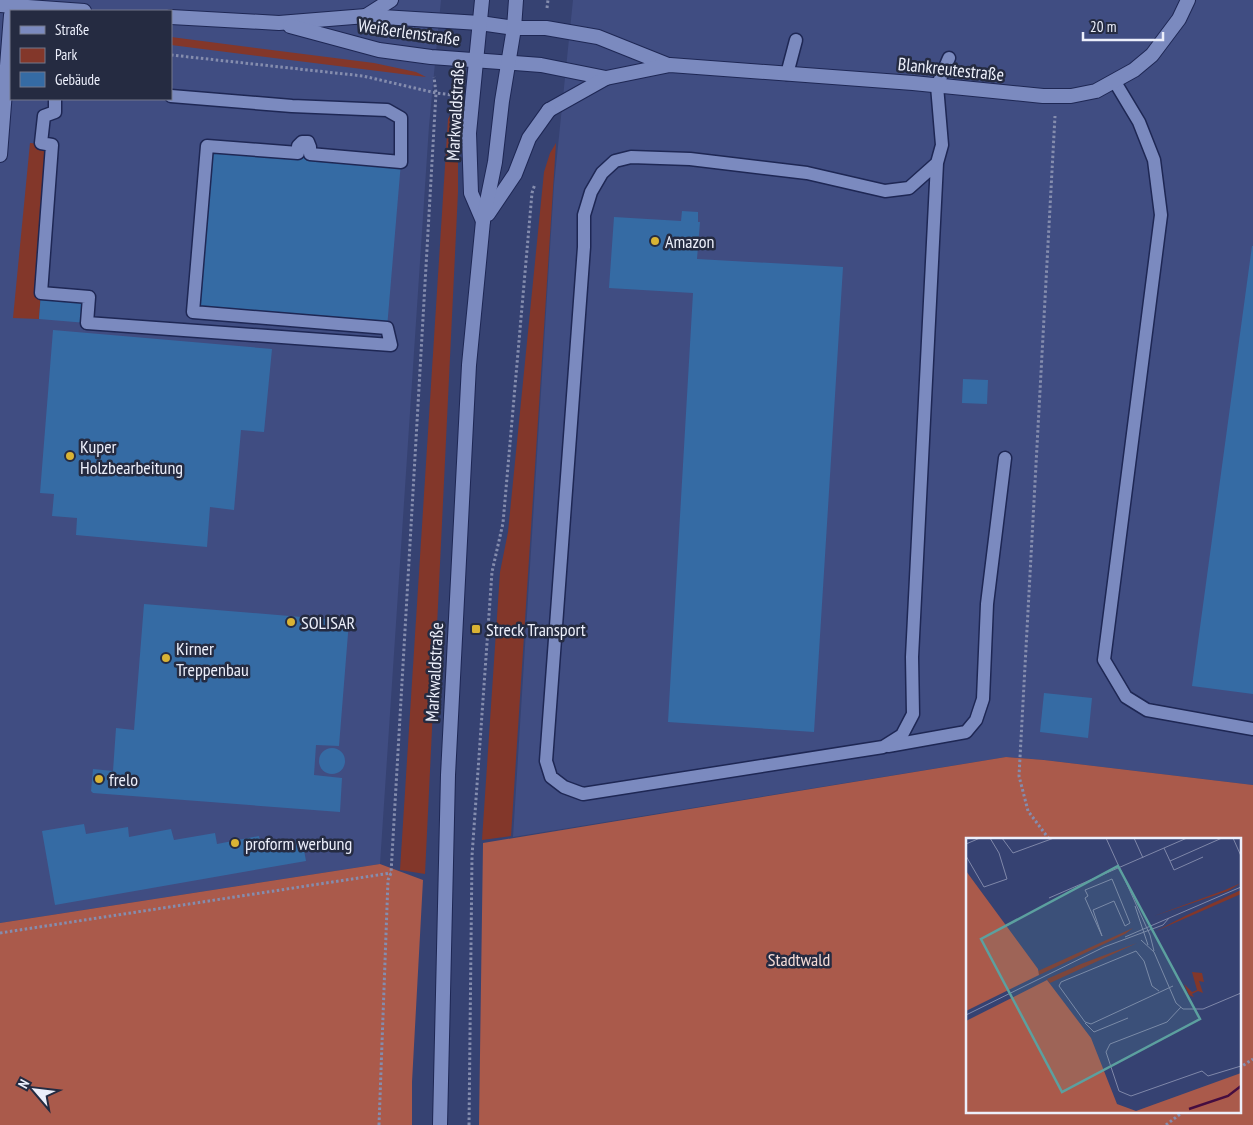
<svg xmlns="http://www.w3.org/2000/svg" width="1253" height="1125" viewBox="0 0 1253 1125" font-family="'PT Sans Narrow',sans-serif">
	<style>
		.built { fill: #404d82; fill-rule: evenodd }
		.green { fill: #83372a }
		.forest { fill: #aa5a4b; fill-rule: evenodd }
		.building { fill: #356ba4 }
		.lines { fill: none; stroke-linecap: round; stroke-linejoin: round }
		.service-casing { stroke: #1e2754; stroke-width: 15 }
		.minor-casing { stroke: #1e2754; stroke-width: 16 }
		.secondary-casing { stroke: #1e2754; stroke-width: 16 }
		.path { stroke: #858dae; stroke-width: 3; stroke-dasharray: 2.5 2.5; stroke-linecap: butt }
		.service { stroke: #7b8abf; stroke-width: 12 }
		.minor { stroke: #7b8abf; stroke-width: 14 }
		.secondary { stroke: #7b8abf; stroke-width: 14 }
		.poi-dot { fill: #d9b334; stroke: #252b41; stroke-width: 2 }
		.labels { text-anchor: middle; dominant-baseline: central; stroke-width: 5; stroke-linejoin: round; paint-order: stroke }
		.street-label { font-size: 18px; fill: #eceffb; stroke: #252b41 }
		.poi-label { font-size: 18px; fill: #eceffb; stroke: #252b41; text-anchor: start }
		.park-label { font-size: 18px; fill: #f3dbd6; stroke: #252b41 }
		.inset-river { fill: none; stroke: #450d40; stroke-width: 2.5 }
		.inset-road { fill: none; stroke: #7f87a9; stroke-width: 1 }
		.view { fill: #5ca09f; fill-opacity: 0.15; stroke: #5ca09f; stroke-width: 2.5 }
		.inset-edge { fill: none; stroke: #eceffb; stroke-width: 2.5 }
	</style>
	<rect width="100%" height="100%" fill="#364272"/>
	<g class="built">
		<path d="M0 0H441L429 126 380 864 0 923ZM11 11H171V99H11Z"/>
		<path d="M573 0H1253V785L1044 760 1006 757 513 837 554 185Z"/>
	</g>
	<g class="green">
		<path d="M171 37 374 63 416 72 426 77 171 45Z"/>
		<path d="M452 111 458 119V192L425 874 400 870 448 119Z"/>
		<path d="M30 143 52 145 39 319 13 318Z"/>
		<path d="M556 143 511 836 482 840 500 572 508 532 544 172 550 153Z"/>
	</g>
	<g class="forest">
		<path d="M1006 757 1044 760 1253 785V1125H479L483 843ZM967 839H1239V1111H967Z"/>
		<path d="M380 864 423 880 412 1082V1125H0V923Z"/>
	</g>
	<g class="building">
		<path d="M207 146 401 162 387 328 193 312Z"/>
		<path d="M682 211 698 212V222H700L697 259 843 267 814 732 668 722 693 293 609 288 614 217 681 221Z"/>
		<path d="M1252 246H1253V694L1192 686Z"/>
		<path d="M41 293 89 297 87 323 39 319Z"/>
		<path d="M53 330 272 349 264 432 241 430 234 510 210 507 207 547 76 535 77 518 52 516 54 494 40 493Z"/>
		<path d="M963 379 988 380 987 404 962 403Z"/>
		<path d="M144 604 349 621 339 746 316 745 314 775 342 778 340 812 93 793 91 791 93 769 113 771 116 728 134 730Z"/>
		<path d="M1044 693 1092 698 1088 738 1040 732Z"/>
		<circle cx="332" cy="761" r="13"/>
		<path d="M84 824 86 834 128 827 129 837 171 829 174 840 215 833 217 844 259 836 261 847 302 839 306 861 55 905 42 831Z"/>
	</g>
	<g class="lines">
		<g class="service-casing">
			<g id="service">
				<path d="M787 74 796 40"/>
				<path d="M1115 82 1139 122 1154 160 1161 215 1104 660 1126 697 1147 710 1253 729"/>
				<path d="M55 99V112L44 116 41 143 52 145 41 293 89 297 87 323 391 345 387 328 193 312 207 146 298 153V146L302 142H308L310 147V154L401 162V118L387 110 292 106 171 96"/>
				<path d="M937 163 909 188 885 191 807 173 690 159 631 157 615 161 602 173 591 192 584 215V247L546 761 551 777 564 787 583 794 883 747 902 735 913 714 912 657 937 163 942 145 937 86 949 58"/>
				<path d="M888 746 966 732 976 720 983 699 987 604 1005 458"/>
			</g>
		</g>
		<g class="minor-casing">
			<g id="minor">
				<path d="M0 5 84 11"/>
				<path d="M366 16 391 0"/>
				<path d="M171 17 279 23 366 16 480 23 514 28H546L598 37 668 65"/>
				<path d="M290 26 379 50 431 57 541 65 606 78"/>
				<path d="M549 110 606 78 670 65 913 83 1043 96H1071L1096 91 1134 70 1152 55 1179 19 1188 0"/>
				<path d="M0 155 11 15"/>
			</g>
		</g>
		<g class="secondary-casing">
			<g id="secondary">
				<path d="M482 0 469 133 471 193 483 221"/>
				<path d="M488 214 515 174 529 138 549 110"/>
				<path d="M440 1125 448 775 469 365 483 221 495 162 502 101 514 28 516 0"/>
			</g>
		</g>
		<g class="path">
			<path d="M547 8 548 0"/>
			<path d="M171 55 363 76 436 93 453 95"/>
			<path d="M1049 839 1028 811 1019 776 1055 116"/>
			<path d="M0 933 391 873"/>
			<path d="M1239 1068 1253 1059"/>
			<path d="M379 1125 388 880 391 873 436 93 434 77"/>
			<path d="M469 1125 472 856 492 572 503 523 532 193 535 184"/>
			<path d="M1166 1125 1184 1111"/>
		</g>
		<use href="#service" class="service"/>
		<use href="#minor" class="minor"/>
		<use href="#secondary" class="secondary"/>
	</g>
	<g class="poi-dot">
		<circle cx="655" cy="241" r="5"/>
		<circle cx="70" cy="456" r="5"/>
		<circle cx="291" cy="622" r="5"/>
		<rect x="471" y="624" width="10" height="10" rx="2.5"/>
		<circle cx="166" cy="658" r="5"/>
		<circle cx="99" cy="779" r="5"/>
		<circle cx="235" cy="843" r="5"/>
	</g>
	<g class="labels">
		<g class="street-label">
			<text transform="translate(409 32) rotate(8)">Weißerlenstraße</text>
			<text transform="translate(951 69) rotate(6)">Blankreutestraße</text>
			<text transform="translate(455 111) rotate(-87)">Markwaldstraße</text>
			<text transform="translate(434 672) rotate(-87)">Markwaldstraße</text>
		</g>
		<g class="poi-label">
			<text x="665" y="241">Amazon</text>
			<text x="80" y="446">Kuper<tspan x="80" dy="21">Holzbearbeitung</tspan></text>
			<text x="301" y="622">SOLISAR</text>
			<text x="486" y="629">Streck Transport</text>
			<text x="176" y="648">Kirner<tspan x="176" dy="21">Treppenbau</tspan></text>
			<text x="109" y="779">frelo</text>
			<text x="245" y="843">proform werbung</text>
		</g>
		<g class="park-label">
			<text x="799" y="959">Stadtwald</text>
		</g>
	</g>
	<g transform="translate(966 838)">
		<rect width="275" height="275" fill="#364272"/>
		<path d="M275 45 262 53 188 78 259 52ZM275 52V56L190 93 219 78ZM167 90 159 96 73 137 72 133ZM171 105 84 145 81 141 115 126ZM226 134 236 135 238 144 233 143 237 155 232 153 226 156 228 159 223 157 218 146 226 154 231 152Z" fill="#83372a"/>
		<path d="M0 33 72 131 73 137 0 173ZM81 142 125 200 151 266 170 273 275 235V275H0V183Z" fill="#aa5a4b"/>
		<path class="inset-river" d="M223 271 262 258 275 248"/>
		<path class="inset-road" d="M36 0 47 15 88 0M140 0 184 97 188 113M168 0 177 20M267 0 275 18M0 6 14 0M198 10 204 23 256 0M0 18 18 49 41 41 33 15 24 0M204 23 208 32 237 19M146 41 164 85 159 88 148 63 127 72 136 98 119 60 122 58 119 52ZM83 60 221 0M169 68 182 107M159 99 275 49M175 102 188 114 210 165 217 171H237L275 155M193 153 186 148 178 123 170 113 95 144 93 148 119 184 125 186 207 148M215 169 201 184 144 206 140 214 153 253 165 258 236 233 242 238 275 228M0 177 138 109 197 87 203 80M119 185 128 194 162 180"/>
		<path class="view" d="M152 28 234 181 96 254 15 101Z"/>
		<rect width="275" height="275" class="inset-edge"/>
	</g>
	<rect x="10" y="10" width="162" height="90" fill="#252b41" stroke="#75798b"/>
	<rect x="20" y="26" width="25" height="8" fill="#7b8abf" stroke="#75798b"/>
	<text x="55" y="35" font-size="15" fill="#eceffb">Straße</text>
	<rect x="20" y="48" width="25" height="15" fill="#83372a" stroke="#75798b"/>
	<text x="55" y="60" font-size="15" fill="#eceffb">Park</text>
	<rect x="20" y="72" width="25" height="15" fill="#356ba4" stroke="#75798b"/>
	<text x="55" y="85" font-size="15" fill="#eceffb">Gebäude</text>
	<g transform="translate(35 1090) rotate(298)" stroke="#252b41" stroke-width="4" paint-order="stroke">
	<path d="M0-4L9 19L0 12L-9 19Z" fill="#eceffb"/>
	<text y="-8" font-size="14" font-weight="bold" text-anchor="middle" fill="#eceffb">N</text>
	</g>
	<path d="M1083 32v8h80v-8" fill="none" stroke="#eceffb" stroke-width="2.5"/>
	<text x="1090" y="32" font-size="15" fill="#eceffb" stroke="#252b41" stroke-width="4" paint-order="stroke">20 m</text>
</svg>
